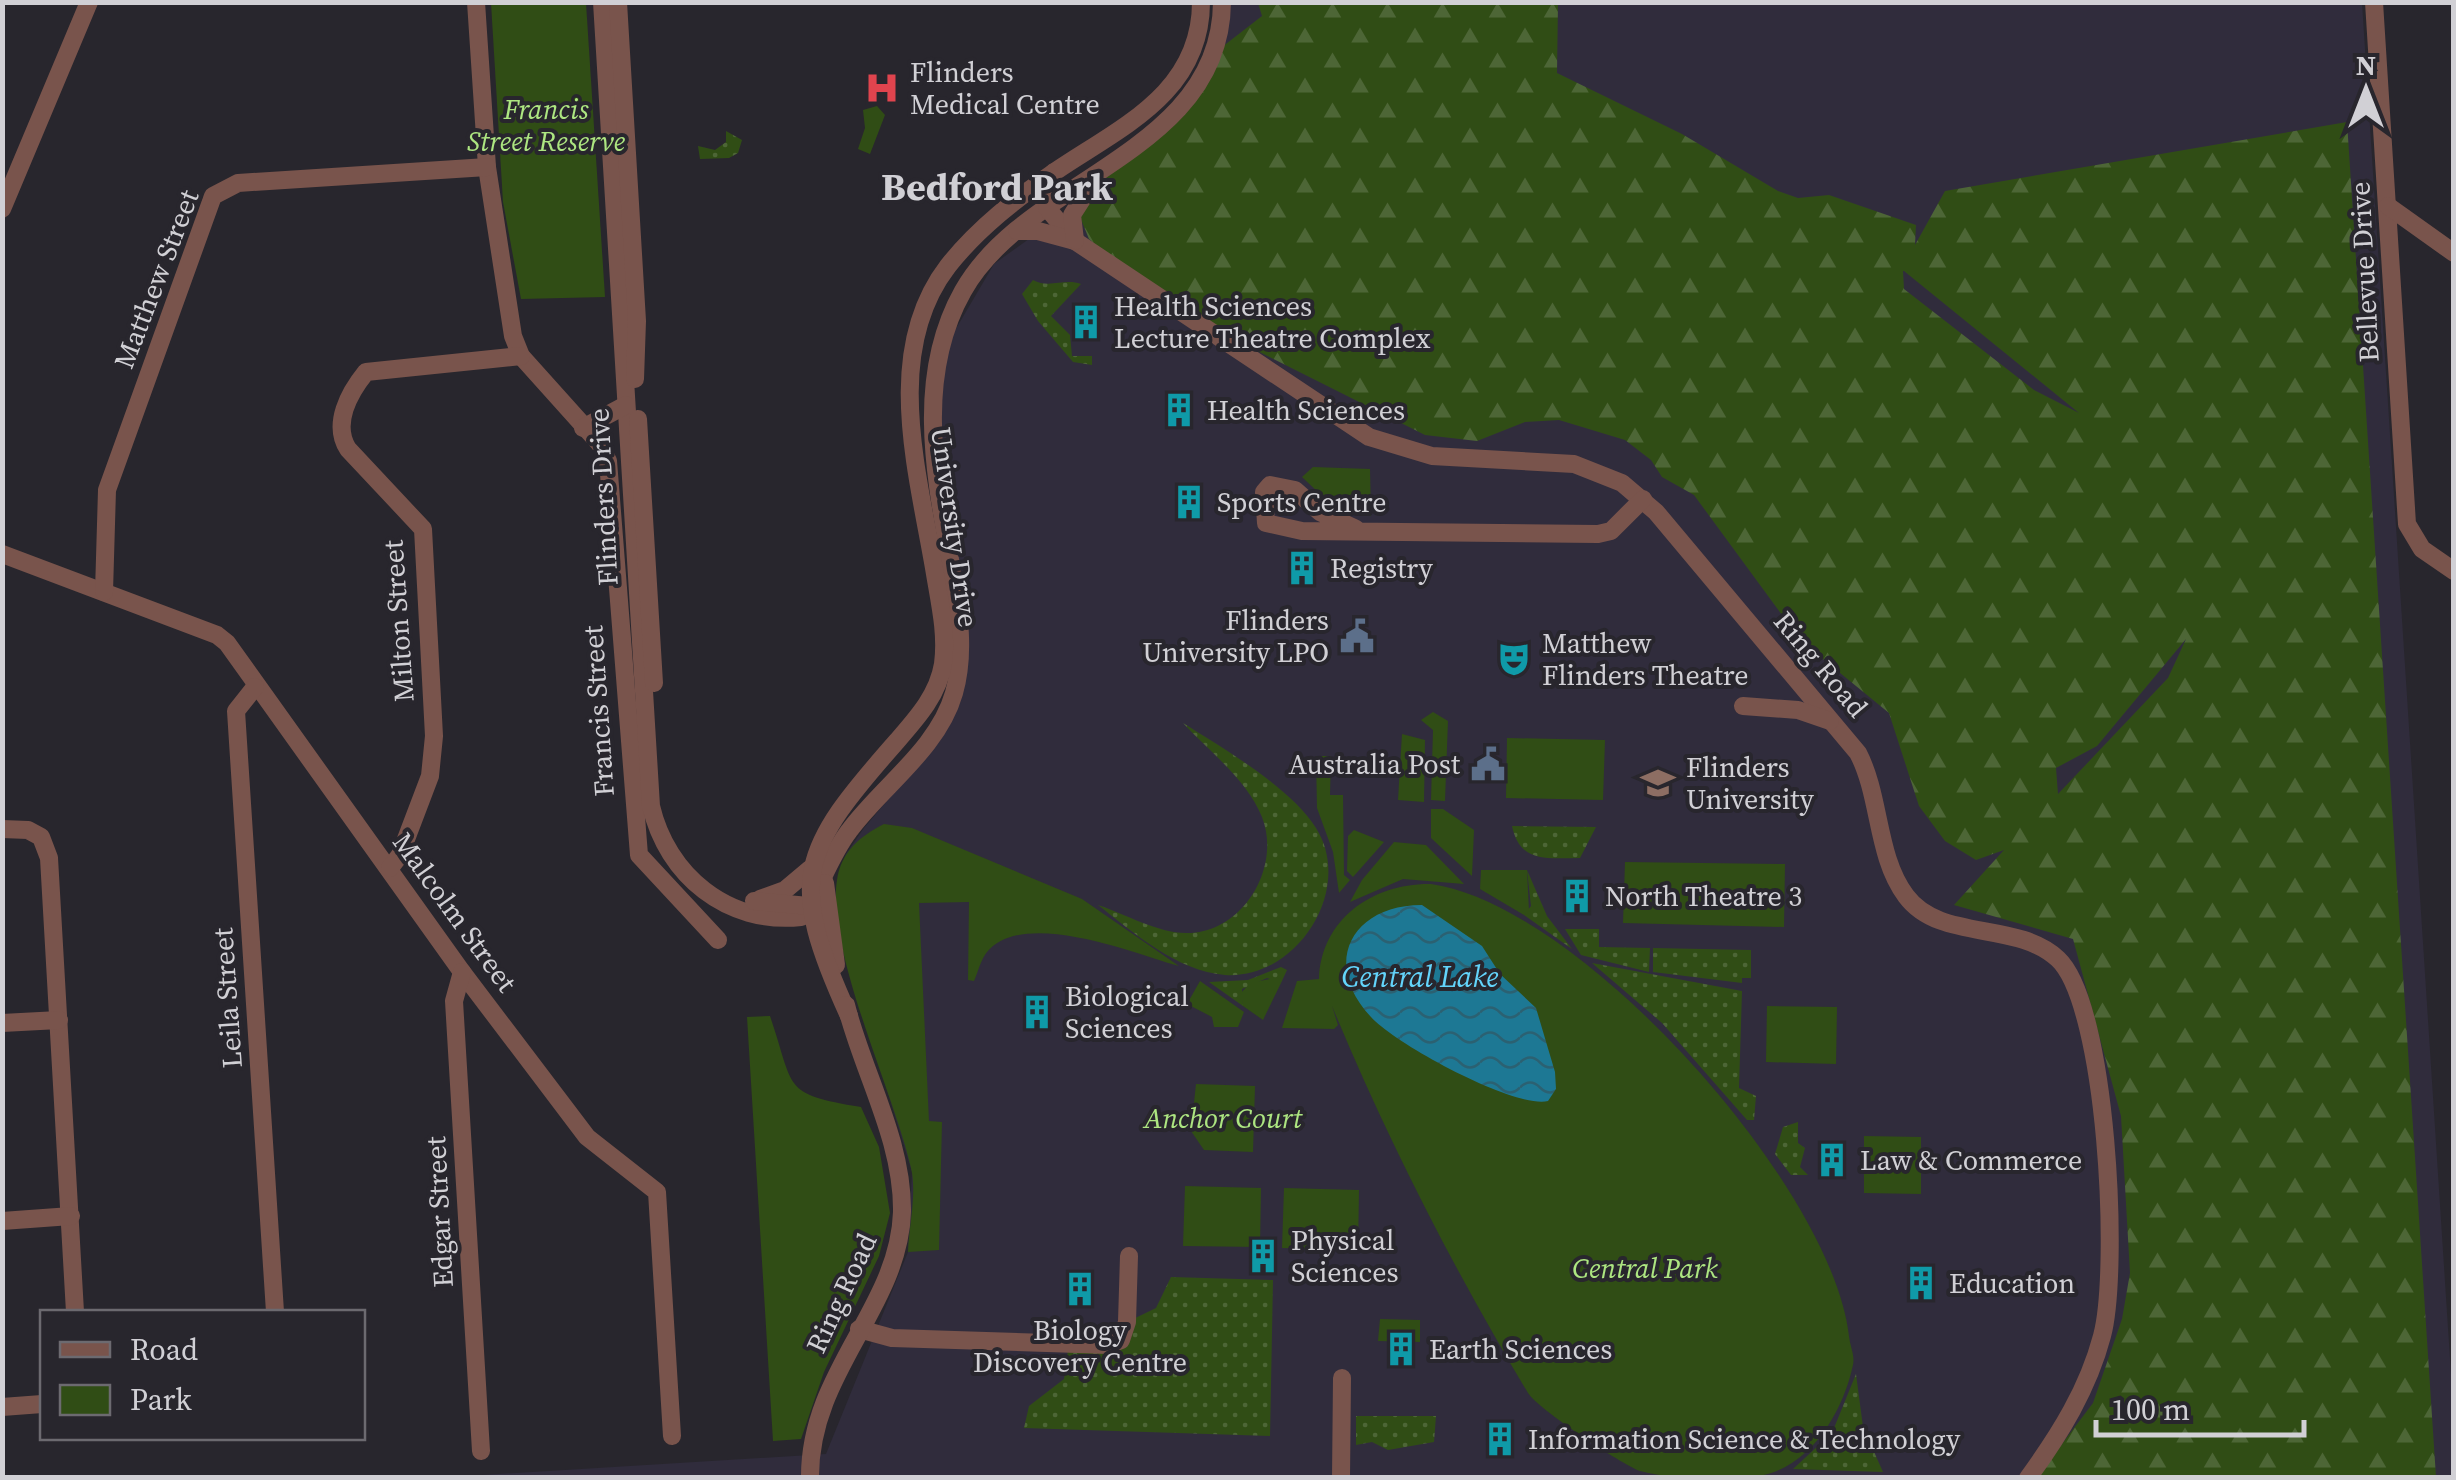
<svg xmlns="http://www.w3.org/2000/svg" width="2456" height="1480" viewBox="0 0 2456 1480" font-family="'Source Serif 4',serif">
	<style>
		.education { fill: #302c3c }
		.green { fill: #304d15 }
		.forest { fill: url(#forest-firs); fill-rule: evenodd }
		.garden { fill: url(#garden-dots) }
		.water { fill: url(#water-waves) }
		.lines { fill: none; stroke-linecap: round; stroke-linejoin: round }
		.minor { stroke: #79544c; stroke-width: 18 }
		.labels { text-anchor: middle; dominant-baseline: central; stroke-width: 8; stroke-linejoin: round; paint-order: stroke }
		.poi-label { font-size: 28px; fill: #d1d0d5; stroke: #28262d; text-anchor: start }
		.park-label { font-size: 28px; font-style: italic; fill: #ade681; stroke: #28262d }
		.street-label { font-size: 28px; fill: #d1d0d5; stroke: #28262d }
		.water-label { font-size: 30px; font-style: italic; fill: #63d4fb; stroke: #28262d }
		.district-label { font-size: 38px; font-weight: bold; fill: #d1d0d5; stroke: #28262d }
	</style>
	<defs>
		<pattern id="forest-firs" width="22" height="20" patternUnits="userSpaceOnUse" patternTransform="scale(2.5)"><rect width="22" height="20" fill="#304d15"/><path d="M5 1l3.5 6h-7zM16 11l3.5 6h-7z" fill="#4d6636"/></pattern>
		<pattern id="garden-dots" width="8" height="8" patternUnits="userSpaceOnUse" patternTransform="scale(2.5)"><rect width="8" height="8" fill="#304d15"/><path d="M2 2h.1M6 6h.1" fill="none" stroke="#4d6636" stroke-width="1.8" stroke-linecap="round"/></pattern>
		<pattern id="water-waves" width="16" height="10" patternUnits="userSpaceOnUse" patternTransform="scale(2.5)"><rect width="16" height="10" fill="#1d7894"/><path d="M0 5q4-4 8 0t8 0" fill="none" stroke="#2b6172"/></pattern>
	</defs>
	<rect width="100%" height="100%" fill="#28262d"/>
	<path class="education" d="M1223 3H2362L2453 1405V1477L434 1478 826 1454 908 1252 912 1172 841 938 837 881 846 854 864 828 940 738 960 703 965 681V620L940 434 944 363 954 332 994 264 1186 126 1224 76Z"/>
	<g class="green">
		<path d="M491 3H586L605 297 521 299 503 202Z"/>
		<path d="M877 106 885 115 870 154 858 149 865 128 863 110Z"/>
		<path d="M1313 467 1370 469 1371 516 1338 511 1302 477Z"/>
		<path d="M1433 712 1448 721 1445 801 1431 800 1433 730 1421 720Z"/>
		<path d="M1402 734 1425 740 1424 802 1398 800Z"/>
		<path d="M1507 738 1605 740 1603 800 1506 798Z"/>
		<path d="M1316 756H1331L1330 795H1343L1344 875 1350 880 1339 893 1333 852 1317 808Z"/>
		<path d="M1431 809H1443L1474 830 1472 876 1431 838Z"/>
		<path d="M884 824 912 828 1082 899 1179 966C1133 953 1024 908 987 952 981 959 978 972 974 981L968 980 969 902 919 903 929 1121 942 1122 939 1250 908 1252C909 1226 917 1193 911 1168 894 1093 826 950 837 880 841 852 860 836 884 824Z"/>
		<path d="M1354 830 1384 842 1353 877 1347 871 1348 836Z"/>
		<path d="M1394 842 1426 845 1464 884 1403 879 1350 902 1362 880Z"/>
		<path d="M1625 862 1785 864 1784 927 1623 923Z"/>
		<path d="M1481 870H1527L1529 911 1524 915 1480 889Z"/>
		<path d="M1431 884C1581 905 1832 1186 1849 1336 1850 1346 1855 1355 1853 1365 1842 1417 1804 1477 1746 1477 1712 1477 1672 1480 1640 1471 1621 1464 1538 1409 1528 1393 1454 1270 1387 1139 1332 1006L1338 1025 1334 1029 1282 1028 1297 981 1319 979C1321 919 1373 883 1431 884Z"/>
		<path d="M1274 978 1281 983 1263 1020 1243 1006 1241 993 1250 983Z"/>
		<path d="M1200 981 1244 1012 1238 1027H1214L1212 1017 1187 1004Z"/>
		<path d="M1767 1006 1837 1007 1836 1064 1766 1062Z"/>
		<path d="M770 1016C795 1089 781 1094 861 1107L879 1147 890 1213 879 1256 824 1372 801 1439 773 1441 747 1017Z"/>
		<path d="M1196 1084 1255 1086 1253 1152 1204 1150 1191 1131Z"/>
		<path d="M1864 1136 1921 1137V1194L1864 1193Z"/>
		<path d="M1185 1186 1261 1188 1260 1247 1183 1246Z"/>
		<path d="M1284 1188 1359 1190 1358 1250 1282 1248Z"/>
		<path d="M1380 1319 1420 1320V1342L1378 1341Z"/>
	</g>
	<path class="forest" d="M1258 3H1558L1557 73 1682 134 1778 191 1798 198 1829 195 1916 225 1915 245 1945 191 2347 122 2436 1477H2037L2093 1403 2122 1319 2130 1273 2121 1116 2073 939 1954 905 2004 850 1976 860 1945 841 1919 806 1889 713 1801 641 1694 495 1662 477 1651 460 1625 440 1559 420 1525 422 1477 441 1425 435 1164 304 1089 239 1080 217 1100 171 1168 119 1213 54 1262 16ZM1903 271H1904L2079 413 2034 390 1904 289ZM2186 639 2168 678 2058 794 2056 768 2097 746Z"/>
	<g class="garden">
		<path d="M726 131 742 140 738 153 729 158 700 159 698 146 715 150 726 142Z"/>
		<path d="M1033 280C1049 289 1064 278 1081 284L1051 316 1070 335 1072 356H1092V365L1073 362 1038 321 1022 294Z"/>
		<path d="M1183 723C1223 748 1291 788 1316 828 1355 890 1296 980 1225 975 1177 971 1134 933 1098 905 1125 914 1158 933 1186 933 1242 934 1282 868 1262 817 1247 780 1210 752 1183 723Z"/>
		<path d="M1512 826 1596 827 1580 858C1548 858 1520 864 1512 826Z"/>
		<path d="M1527 870 1547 916 1572 949 1524 915 1531 906Z"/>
		<path d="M1565 929H1599V947L1650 948 1649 972 1581 955Z"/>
		<path d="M1653 948 1751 950V978H1742V983L1653 972Z"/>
		<path d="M1592 963 1742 991 1739 1088 1756 1096 1754 1120H1747L1662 1023Z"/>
		<path d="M1281 967 1287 970 1281 983 1267 978 1242 989 1243 1006 1209 982 1248 980Z"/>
		<path d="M1798 1122V1143L1805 1148 1800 1167 1808 1175H1791L1775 1154 1783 1127Z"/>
		<path d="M1171 1277 1273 1280 1270 1436 1024 1428 1029 1406 1064 1379 1069 1343 1108 1345 1127 1322 1156 1308Z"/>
		<path d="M1856 1374 1863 1427 1883 1472 1793 1469 1832 1433Z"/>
		<path d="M1356 1416H1436L1434 1442 1388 1450 1372 1442 1356 1445Z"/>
	</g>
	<path class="water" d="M1422 905 1482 946 1500 974 1536 1008 1555 1072 1556 1089 1548 1101C1515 1109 1395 1044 1371 1017 1321 964 1351 905 1422 905Z"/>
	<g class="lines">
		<g class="minor">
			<path d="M476 2 487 167 513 336 521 356 600 444 608 461 639 855 718 940"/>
			<path d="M602 2 651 806C667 875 727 925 801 917 820 890 829 857 849 831 882 786 938 749 954 693 966 651 958 608 951 565 935 475 915 376 963 291 1027 177 1221 153 1222 2"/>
			<path d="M618 2 637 321 635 379"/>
			<path d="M2374 2 2407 524 2422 549 2454 571"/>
			<path d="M1054 172 1047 208 1075 241 1369 437 1432 456 1574 464 1622 483 1656 512 1858 753C1881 797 1876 856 1906 896 1940 942 2016 920 2058 959 2107 1005 2120 1269 2102 1336 2088 1389 2060 1434 2028 1478"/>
			<path d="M2388 206 2454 253"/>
			<path d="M2 209 89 2"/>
			<path d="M1017 231H1038L1075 241"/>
			<path d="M1075 240 1072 215 1095 179"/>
			<path d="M638 419 654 683"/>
			<path d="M583 428 626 405"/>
			<path d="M1356 529 1320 512 1295 490 1270 485 1264 492 1266 523 1302 531 1598 534 1611 531 1643 499"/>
			<path d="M2 554 217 635 227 643 462 972 587 1137 657 1192 672 1436"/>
			<path d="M104 592 107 490 213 196 238 183 487 167"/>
			<path d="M255 687 236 711 275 1312"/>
			<path d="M1743 706 1798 710 1830 721"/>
			<path d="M2 829 28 830 41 837 49 858 75 1312"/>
			<path d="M390 868 400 855 430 776 434 736 423 529 348 449C332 424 349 393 366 372L521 356"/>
			<path d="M825 883 836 965"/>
			<path d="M760 899 785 890 810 869"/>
			<path d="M754 901 809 906"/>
			<path d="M462 972 454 1001 481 1451"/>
			<path d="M849 1016C786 878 800 851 897 741 917 718 938 695 943 664 947 634 940 604 935 574 919 476 881 353 948 266 978 228 1017 198 1056 171 1121 127 1201 93 1201 2"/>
			<path d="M2 1023 59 1020"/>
			<path d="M2 1221 71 1216"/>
			<path d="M859 1329 892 1338 1108 1345 1121 1340 1127 1322 1129 1256"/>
			<path d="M2 1407 42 1404"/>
			<path d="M810 1478C809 1372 899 1308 902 1212 903 1140 863 1073 846 1005"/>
			<path d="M1341 1478 1342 1378"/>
		</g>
	</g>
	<defs>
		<g id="hospital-bare" transform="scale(2.7)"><path d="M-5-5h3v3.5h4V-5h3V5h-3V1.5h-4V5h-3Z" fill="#e0444e" stroke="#28262d" stroke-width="2.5" paint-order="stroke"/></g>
		<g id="building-bare" transform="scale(2.7)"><path d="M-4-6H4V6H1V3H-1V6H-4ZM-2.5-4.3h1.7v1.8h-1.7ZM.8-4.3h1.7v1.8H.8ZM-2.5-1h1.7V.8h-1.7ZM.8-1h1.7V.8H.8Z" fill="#0f9aa8" stroke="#28262d" stroke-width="2.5" paint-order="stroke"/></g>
		<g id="civic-bare" transform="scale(2.7)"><path d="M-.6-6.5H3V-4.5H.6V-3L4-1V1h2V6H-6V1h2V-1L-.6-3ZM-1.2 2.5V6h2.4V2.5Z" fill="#5c6f8a" stroke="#28262d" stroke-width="2.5" paint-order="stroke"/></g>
		<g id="theatre-bare" transform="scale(2.7)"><path d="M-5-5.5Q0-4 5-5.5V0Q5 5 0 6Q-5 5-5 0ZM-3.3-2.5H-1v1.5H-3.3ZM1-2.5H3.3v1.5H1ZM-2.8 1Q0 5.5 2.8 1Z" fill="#0f9aa8" stroke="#28262d" stroke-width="2.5" paint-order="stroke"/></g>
		<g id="university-bare" transform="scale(2.7)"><path d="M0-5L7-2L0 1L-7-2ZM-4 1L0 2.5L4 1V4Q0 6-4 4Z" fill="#8d6e63" stroke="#28262d" stroke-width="2.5" paint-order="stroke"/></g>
	</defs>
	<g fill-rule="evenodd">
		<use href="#hospital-bare" x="882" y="88"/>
		<use href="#building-bare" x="1086" y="322"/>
		<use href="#building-bare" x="1179" y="410"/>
		<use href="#building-bare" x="1189" y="502"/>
		<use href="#building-bare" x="1302" y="568"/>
		<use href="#civic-bare" x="1357" y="636"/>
		<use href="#theatre-bare" x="1514" y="659"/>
		<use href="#civic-bare" x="1488" y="764"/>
		<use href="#university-bare" x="1658" y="783"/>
		<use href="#building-bare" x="1577" y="896"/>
		<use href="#building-bare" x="1037" y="1012"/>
		<use href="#building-bare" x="1832" y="1160"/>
		<use href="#building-bare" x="1263" y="1256"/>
		<use href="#building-bare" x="1921" y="1283"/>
		<use href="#building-bare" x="1080" y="1289"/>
		<use href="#building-bare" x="1401" y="1349"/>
		<use href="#building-bare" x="1500" y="1439"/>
	</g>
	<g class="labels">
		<g class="poi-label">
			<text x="910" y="72">Flinders<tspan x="910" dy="32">Medical Centre</tspan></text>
			<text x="1114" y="306">Health Sciences<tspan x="1114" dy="32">Lecture Theatre Complex</tspan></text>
			<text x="1207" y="410">Health Sciences</text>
			<text x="1217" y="502">Sports Centre</text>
			<text x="1330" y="568">Registry</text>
			<text x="1329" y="620" text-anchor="end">Flinders<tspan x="1329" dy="32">University LPO</tspan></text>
			<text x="1542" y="643">Matthew<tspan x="1542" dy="32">Flinders Theatre</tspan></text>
			<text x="1460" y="764" text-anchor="end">Australia Post</text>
			<text x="1686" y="767">Flinders<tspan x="1686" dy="32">University</tspan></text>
			<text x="1605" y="896">North Theatre 3</text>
			<text x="1065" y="996">Biological<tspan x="1065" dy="32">Sciences</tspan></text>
			<text x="1860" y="1160">Law &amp; Commerce</text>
			<text x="1291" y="1240">Physical<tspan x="1291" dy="32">Sciences</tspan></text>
			<text x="1949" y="1283">Education</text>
			<text x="1080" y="1330" text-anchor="middle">Biology<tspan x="1080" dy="32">Discovery Centre</tspan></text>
			<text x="1429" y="1349">Earth Sciences</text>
			<text x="1528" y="1439">Information Science &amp; Technology</text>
		</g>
		<g class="park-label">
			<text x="546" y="109">Francis<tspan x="546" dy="32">Street Reserve</tspan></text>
			<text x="1223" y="1118">Anchor Court</text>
			<text x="1645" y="1268">Central Park</text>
		</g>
		<g class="street-label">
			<text transform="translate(2364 272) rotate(-93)">Bellevue Drive</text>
			<text transform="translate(156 279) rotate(-69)">Matthew Street</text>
			<text transform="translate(603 497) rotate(-93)">Flinders Drive</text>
			<text transform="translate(955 527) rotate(82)">University Drive</text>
			<text transform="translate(398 621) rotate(-94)">Milton Street</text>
			<text transform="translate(1821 664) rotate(50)">Ring Road</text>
			<text transform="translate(598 711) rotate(-94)">Francis Street</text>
			<text transform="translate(455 912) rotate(54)">Malcolm Street</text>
			<text transform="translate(227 998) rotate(-94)">Leila Street</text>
			<text transform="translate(439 1212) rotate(-93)">Edgar Street</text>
			<text transform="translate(841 1293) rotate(-65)">Ring Road</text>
		</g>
		<g class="water-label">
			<text x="1420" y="976">Central Lake</text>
		</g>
		<g class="district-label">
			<text x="997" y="187">Bedford Park</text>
		</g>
	</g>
	<rect width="2456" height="1480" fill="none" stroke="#d1d0d5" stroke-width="10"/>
	<rect x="40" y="1310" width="325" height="130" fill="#28262d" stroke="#6c6a70" stroke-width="2.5"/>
	<rect x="60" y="1342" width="50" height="15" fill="#79544c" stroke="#6c6a70" stroke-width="2.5"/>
	<text x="130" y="1360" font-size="30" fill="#d1d0d5">Road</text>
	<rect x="60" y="1385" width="50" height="30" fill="#304d15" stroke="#6c6a70" stroke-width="2.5"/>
	<text x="130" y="1410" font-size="30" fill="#d1d0d5">Park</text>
	<g transform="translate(2366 90)" stroke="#28262d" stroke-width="8" paint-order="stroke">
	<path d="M0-8L18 38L0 25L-18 38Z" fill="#d1d0d5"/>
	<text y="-15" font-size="28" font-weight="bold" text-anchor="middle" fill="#d1d0d5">N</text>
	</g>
	<path d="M2096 1420v15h208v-15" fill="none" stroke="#d1d0d5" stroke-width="5"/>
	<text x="2111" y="1420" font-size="30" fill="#d1d0d5" stroke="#28262d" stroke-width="8" paint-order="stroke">100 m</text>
</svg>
